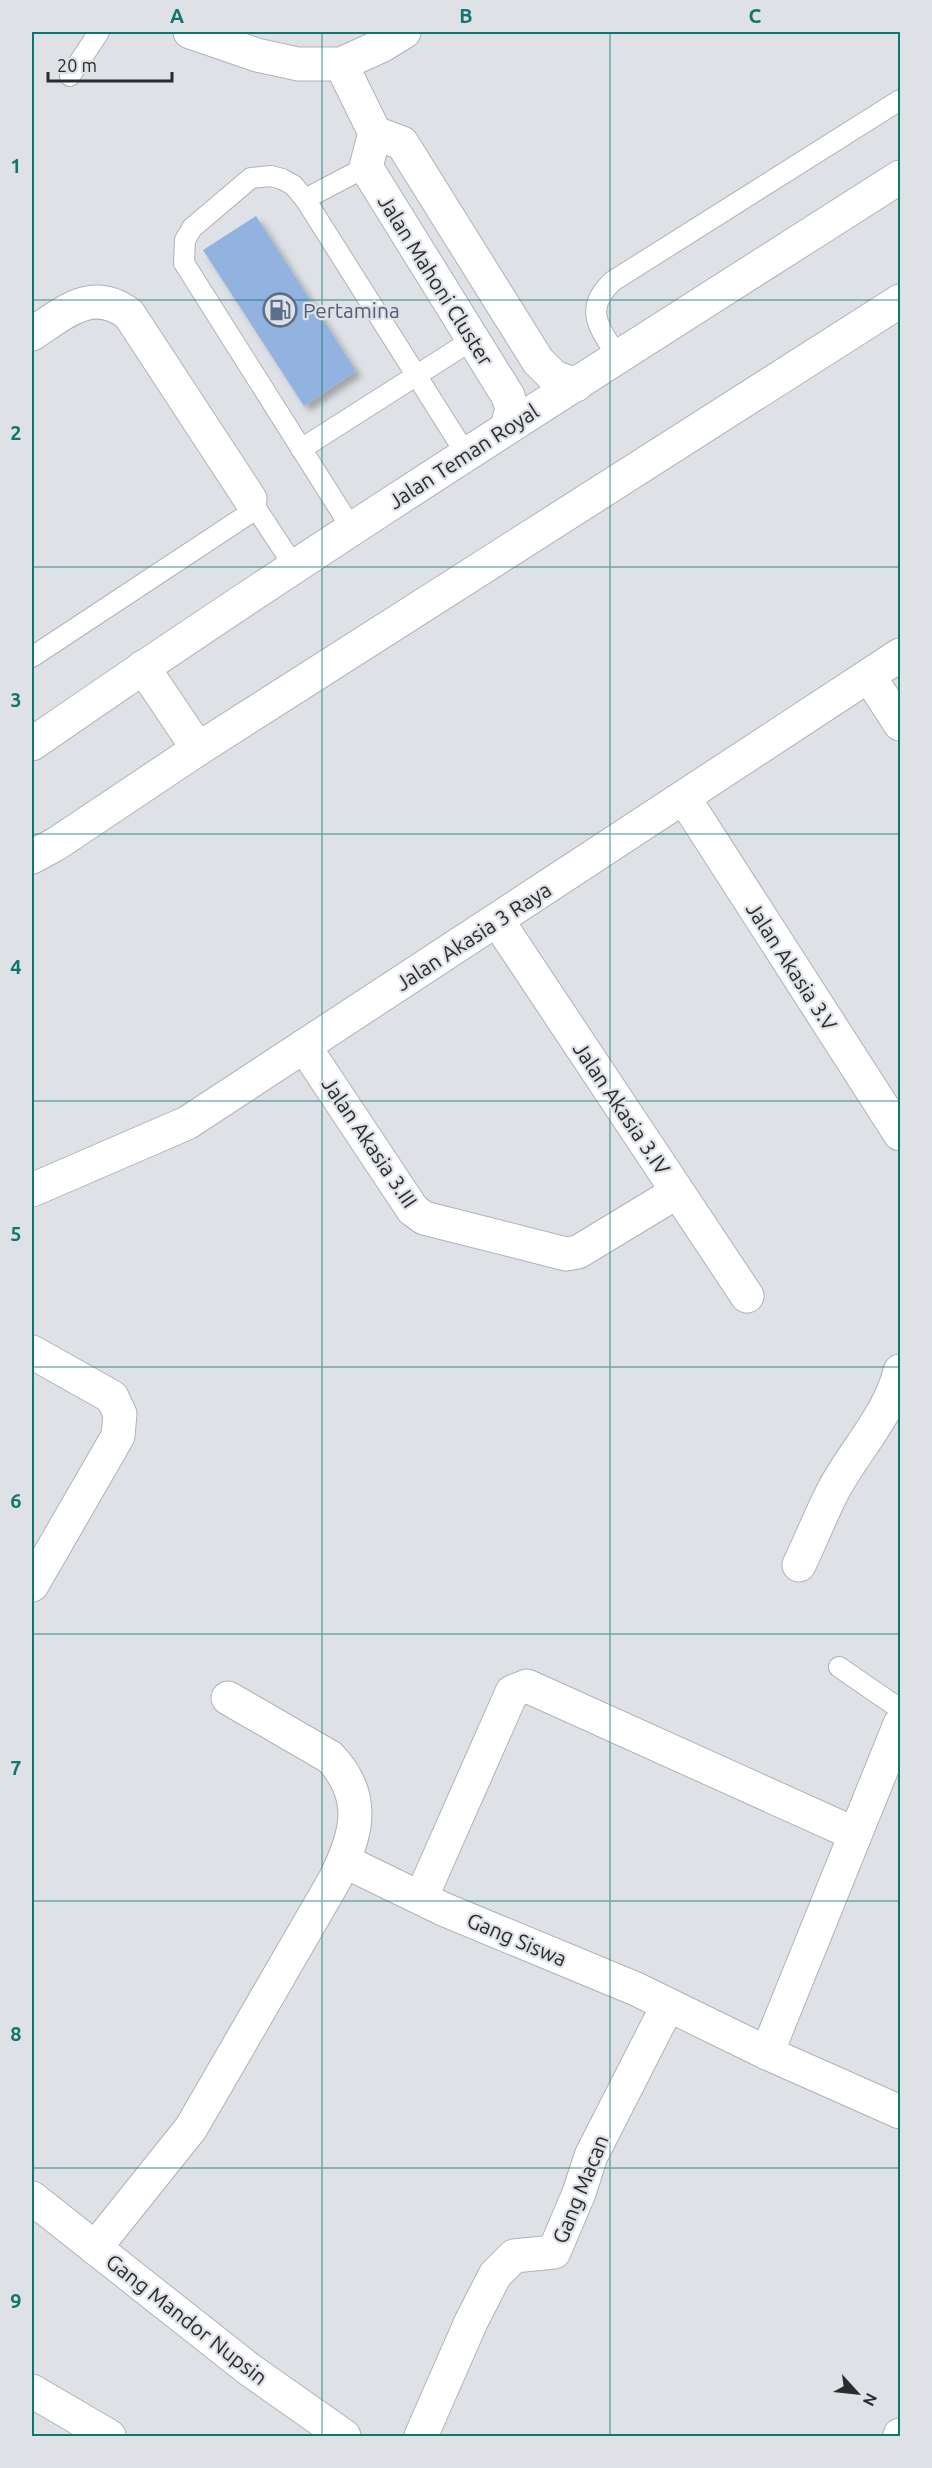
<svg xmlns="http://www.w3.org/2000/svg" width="932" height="2468" viewBox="0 0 932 2468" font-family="Ubuntu,sans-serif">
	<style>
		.building { fill: #92b2df; filter: url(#shadow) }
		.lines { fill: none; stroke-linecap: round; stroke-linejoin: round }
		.service-casing { stroke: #afb2b6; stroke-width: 22 }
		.minor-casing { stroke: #afb2b6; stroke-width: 35 }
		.tertiary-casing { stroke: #afb2b6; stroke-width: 35 }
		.service { stroke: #fff; stroke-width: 20 }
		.minor { stroke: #fff; stroke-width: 33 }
		.tertiary { stroke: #fff; stroke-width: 33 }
		.grid { fill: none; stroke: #0f766e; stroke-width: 1.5; stroke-opacity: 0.55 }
		.labels { text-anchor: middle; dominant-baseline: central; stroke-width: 4.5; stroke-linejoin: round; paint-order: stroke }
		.street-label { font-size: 21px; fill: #2a2b2d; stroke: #dee1e5 }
		.service-label { font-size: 21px; fill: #4e5e75; stroke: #dee1e5; text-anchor: start }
		.neatline { fill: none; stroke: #0f766e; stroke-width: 2 }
		.grid-label { font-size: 20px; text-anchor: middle; font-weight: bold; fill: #0f766e }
	</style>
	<defs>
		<filter id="shadow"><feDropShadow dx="5.5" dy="5.5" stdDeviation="3" flood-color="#0004"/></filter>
	</defs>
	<rect width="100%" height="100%" fill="#dee1e5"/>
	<path class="building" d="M256 216 356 371 304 406 203 250Z"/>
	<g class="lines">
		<g class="service-casing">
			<g id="service">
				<path d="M70 76 99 32"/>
				<path d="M305 199 366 167"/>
				<path d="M618 357C600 329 582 309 613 281L900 100"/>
				<path d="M301 449 472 340"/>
				<path d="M250 499 294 566"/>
				<path d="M352 529 184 263 185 240 192 228 251 178 271 176 282 179 293 185 305 199 466 454"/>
				<path d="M32 657 256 509"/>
				<path d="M839 1667 900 1709"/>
			</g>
		</g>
		<g class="minor-casing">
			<g id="minor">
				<path d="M190 32 257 55 298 64H341L381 46 404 32"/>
				<path d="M341 64 375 133 402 143 538 361 554 377 576 385"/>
				<path d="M375 133 366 167 508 396 512 409 507 427"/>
				<path d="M32 334C64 313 92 286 129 314L250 499"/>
				<path d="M869 676 900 724"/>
				<path d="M684 798 900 1134"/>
				<path d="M497 920 747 1296"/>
				<path d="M304 1046 413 1210 424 1218 566 1254 578 1252 677 1192"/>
				<path d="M32 1190 187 1123 900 655"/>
				<path d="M32 1352 112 1397 120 1414 118 1436 32 1585"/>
				<path d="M799 1565C811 1540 821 1514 834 1489 855 1450 890 1414 900 1371"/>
				<path d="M344 1861 443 1909 636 1989 767 2053 900 2112"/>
				<path d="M421 1898 512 1692 527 1686 855 1834"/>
				<path d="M767 2053 900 1724"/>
				<path d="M32 2198 250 2370 344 2436"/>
				<path d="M95 2248 191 2128 334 1881C357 1836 368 1797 330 1757L228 1698"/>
				<path d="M32 2391 109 2436"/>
				<path d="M421 2436 471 2322 495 2275 514 2256 554 2252 579 2193 591 2156 668 2005"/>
				<path d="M900 2436V2435"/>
			</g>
		</g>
		<g class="tertiary-casing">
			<g id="tertiary">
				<path d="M143 667 198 749"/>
				<path d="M32 744C316 547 609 363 900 177"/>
				<path d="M32 857 56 844 198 749 900 301"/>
			</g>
		</g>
		<use href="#service" class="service"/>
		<use href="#minor" class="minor"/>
		<use href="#tertiary" class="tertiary"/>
	</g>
	<path class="grid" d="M322 32V2436M610 32V2436M32 300H900M32 567H900M32 834H900M32 1101H900M32 1367H900M32 1634H900M32 1901H900M32 2168H900"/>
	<defs>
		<g id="fuel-ring" transform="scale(1.725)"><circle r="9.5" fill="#dee1e5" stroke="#5c6f8a" stroke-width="1.5"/><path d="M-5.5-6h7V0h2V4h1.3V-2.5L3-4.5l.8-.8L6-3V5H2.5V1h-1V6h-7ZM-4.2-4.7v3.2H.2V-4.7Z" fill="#5c6f8a"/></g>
	</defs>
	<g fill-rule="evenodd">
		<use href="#fuel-ring" x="280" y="310"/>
	</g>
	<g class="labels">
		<g class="street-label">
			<text transform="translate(436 280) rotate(58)">Jalan Mahoni Cluster</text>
			<text transform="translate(463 456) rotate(-33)">Jalan Teman Royal</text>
			<text transform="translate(473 936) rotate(-33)">Jalan Akasia 3 Raya</text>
			<text transform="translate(792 966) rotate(57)">Jalan Akasia 3.V</text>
			<text transform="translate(622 1108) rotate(56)">Jalan Akasia 3.IV</text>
			<text transform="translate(370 1142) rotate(56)">Jalan Akasia 3.III</text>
			<text transform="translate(517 1939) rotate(23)">Gang Siswa</text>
			<text transform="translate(580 2189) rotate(-68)">Gang Macan</text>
			<text transform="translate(187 2319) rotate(38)">Gang Mandor Nupsin</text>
		</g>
		<g class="service-label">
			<text x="303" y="310">Pertamina</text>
		</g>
	</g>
	<rect width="932" height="2468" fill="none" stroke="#dee1e5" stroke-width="66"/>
	<g transform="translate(857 2393) rotate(117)" stroke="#dee1e5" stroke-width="4.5" paint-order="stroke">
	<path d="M0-4.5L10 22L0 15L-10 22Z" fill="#2a2b2d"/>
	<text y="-9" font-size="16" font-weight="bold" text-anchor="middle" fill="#2a2b2d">N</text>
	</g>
	<path d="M48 72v9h124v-9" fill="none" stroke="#2a2b2d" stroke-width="3"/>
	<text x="57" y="72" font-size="18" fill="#2a2b2d" stroke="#dee1e5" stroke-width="4.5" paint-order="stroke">20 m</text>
	<rect x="33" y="33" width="866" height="2402" class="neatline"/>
	<g class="grid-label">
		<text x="177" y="23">A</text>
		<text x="466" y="23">B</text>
		<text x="755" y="23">C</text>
		<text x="16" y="173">1</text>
		<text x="16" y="440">2</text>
		<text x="16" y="707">3</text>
		<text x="16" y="974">4</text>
		<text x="16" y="1241">5</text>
		<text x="16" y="1508">6</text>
		<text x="16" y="1775">7</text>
		<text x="16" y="2041">8</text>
		<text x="16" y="2308">9</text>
	</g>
</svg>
